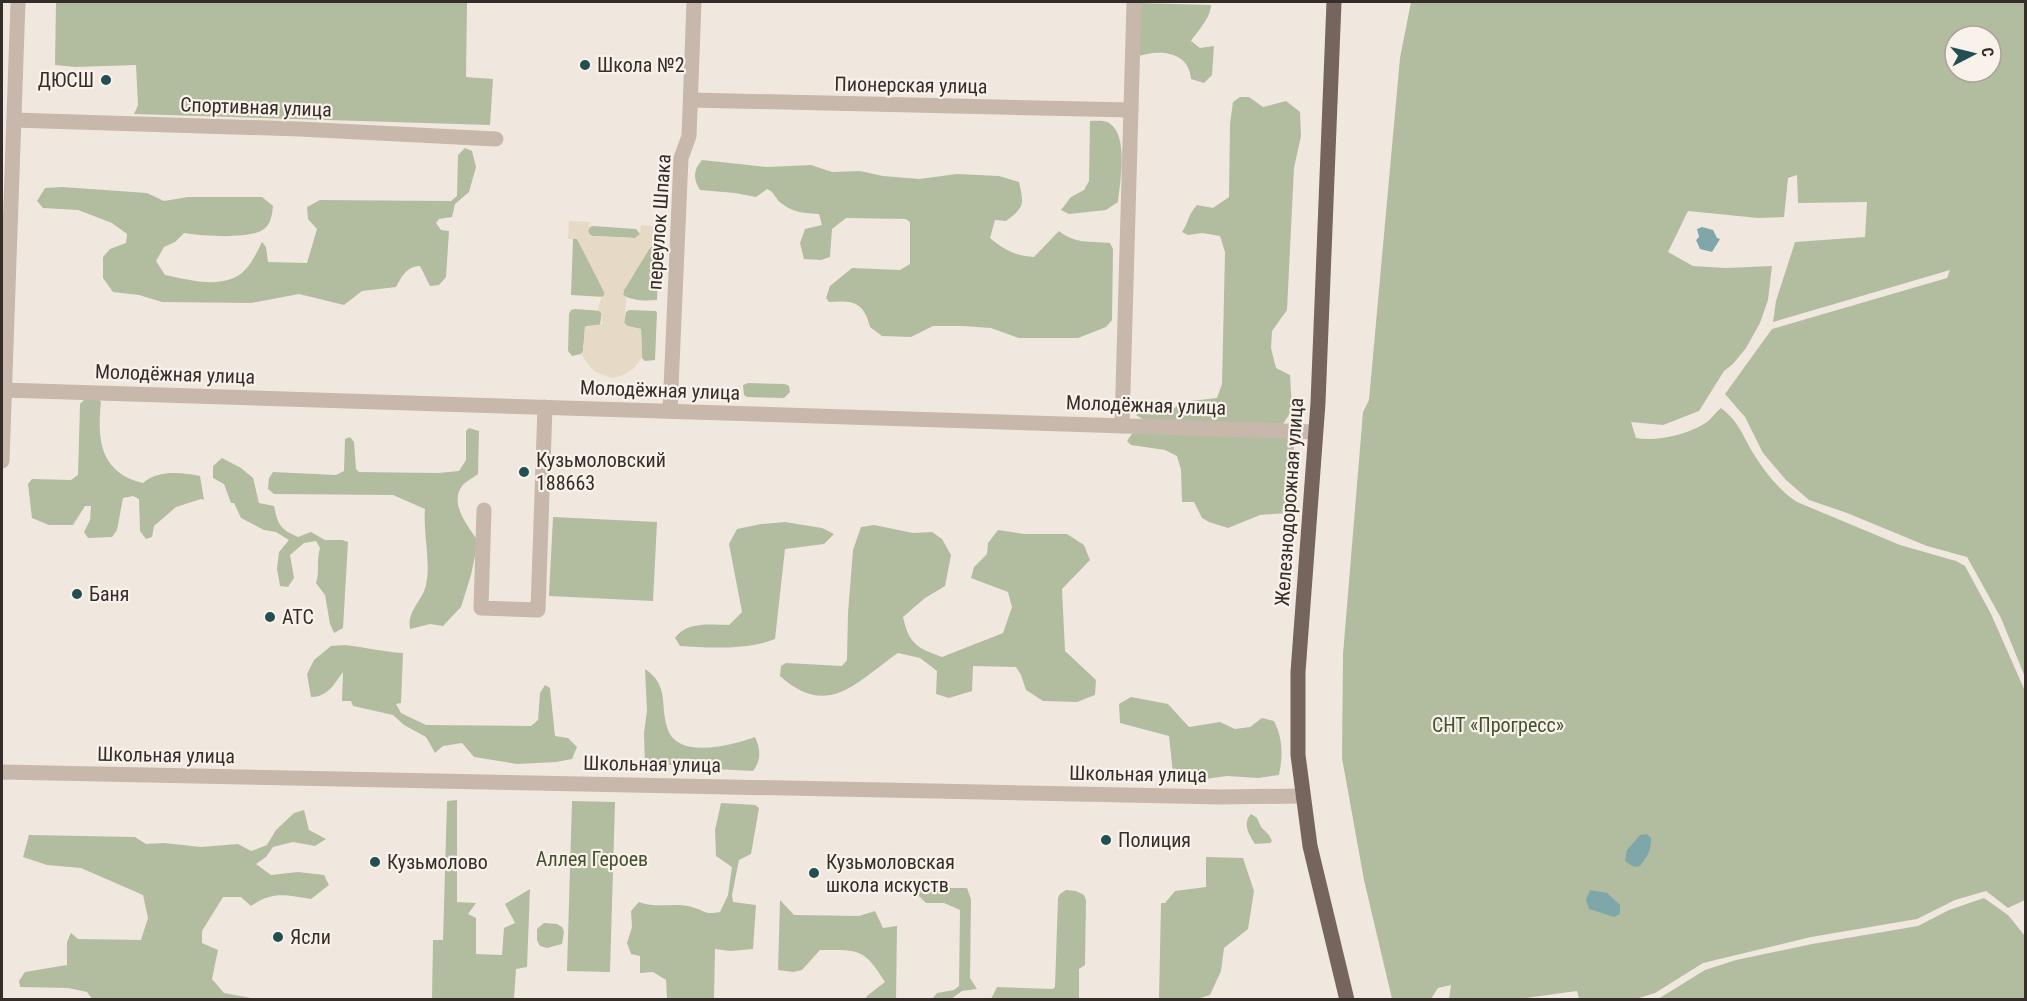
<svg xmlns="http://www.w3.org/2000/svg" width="2027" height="1001" viewBox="0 0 2027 1001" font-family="'Roboto Condensed',sans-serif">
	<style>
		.green { fill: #b2bd9f; fill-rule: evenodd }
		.plaza { fill: #e6d9c6 }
		.water { fill: #7fa7aa }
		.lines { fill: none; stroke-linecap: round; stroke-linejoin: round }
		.minor { stroke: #c7b8ab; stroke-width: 15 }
		.major { stroke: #75655c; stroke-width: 15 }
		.poi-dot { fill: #234e52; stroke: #f8f2ea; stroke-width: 2 }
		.labels { text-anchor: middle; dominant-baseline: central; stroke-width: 4.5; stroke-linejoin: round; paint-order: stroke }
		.poi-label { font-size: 20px; fill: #352d29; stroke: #f8f2ea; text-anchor: start }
		.street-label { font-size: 20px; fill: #352d29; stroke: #f8f2ea }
		.park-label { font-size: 20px; fill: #44512f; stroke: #f8f2ea }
	</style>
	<rect width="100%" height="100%" fill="#f0e8de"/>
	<g class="green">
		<path d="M56 2H467L466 77 493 79 490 125 134 114 138 105 136 65 75 67 55 65Z"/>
		<path d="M1411 2H2025V677L2001 618 1967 557 1927 546 1847 513 1809 500 1786 480 1763 453 1745 417 1725 394 1772 329 1947 278 1950 270 1773 322 1776 301 1795 242 1865 237 1867 202 1798 203 1797 175 1788 178 1784 217 1758 218 1688 211 1668 252 1693 266 1726 268 1772 266 1768 300 1760 323 1746 348 1733 364 1724 371 1699 411 1663 425 1631 422 1636 438C1657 442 1690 434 1707 422 1712 418 1716 412 1721 408 1739 422 1742 434 1753 453 1764 471 1779 490 1797 502L1900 545 1956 561 1965 566 1991 614 2025 691V900L2008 908 1986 891 1955 900 1917 919 1811 937 1703 963 1655 993 1636 999H1579L1577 991 1519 999H1449L1451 985 1438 988 1431 999H1392L1364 880 1342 758 1343 654 1363 412 1369 400 1400 58ZM1955 36H1991V72H1955Z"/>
		<path d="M1136 3 1211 5C1211 17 1198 31 1191 41L1200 48 1214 46 1212 75 1204 83 1191 79C1189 50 1157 49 1136 57Z"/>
		<path d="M1240 97H1249L1263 107 1286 101 1300 112 1301 136 1294 168 1287 310 1272 331 1271 348 1276 368 1290 375 1292 410 1283 424 1144 420 1136 415 1145 410 1173 409 1182 402 1217 398 1222 384 1225 252 1220 236 1202 233 1188 235 1182 232C1189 222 1187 216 1197 205L1213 208 1229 197 1230 124 1233 102Z"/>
		<path d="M1090 121C1096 121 1104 120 1109 123 1129 135 1120 182 1118 202L1106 210 1069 214 1061 210 1071 197 1084 190 1089 181Z"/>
		<path d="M465 148 472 151 476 167 469 192 455 204 452 217 439 219 436 223 441 230 449 231 446 277 439 285 430 286 420 266C407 266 402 276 396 287L362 291 344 305 299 294 251 303 162 302 139 295 113 292 103 278V257L110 249 126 243 127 234 112 223 78 210 43 208 37 201 45 188 62 187 147 193 164 201 188 197H262L273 206C272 215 271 226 261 231 244 239 204 236 184 233L175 242 164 247 156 261 165 275C189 280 224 290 244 271 252 263 257 252 262 242L266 247 268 262 307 263 317 229 308 219 307 207 320 200 451 201 457 196 458 155Z"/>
		<path d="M702 160 767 167 811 165 832 172 860 171 883 176 919 179 957 174 999 176 1019 182C1024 204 1025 207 1006 221L995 220 990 238C1004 250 1016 256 1034 257L1059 231C1075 244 1090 241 1110 243L1113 249 1112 320 1106 327 1078 338H1019L991 328 963 326H933L911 337 882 336 870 327C864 302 853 300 829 302L826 298 830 286 852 268 900 270 910 264V222L906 219 846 218 832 229 830 257 821 260 804 259 800 243 805 229 822 225 819 214C805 213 793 213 781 203 775 199 775 192 767 189L756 197 735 193 700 190C693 179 693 170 702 160Z"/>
		<path d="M593 226 636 229 640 234 635 238 593 236 590 235 588 231 590 227Z"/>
		<path d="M573 239H577L605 290 604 297 571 295Z"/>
		<path d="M654 244 658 245 659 249 657 300C646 301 632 301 623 295L624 290 649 249Z"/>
		<path d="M575 309 602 311 600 325 587 326 585 327 583 351 581 354 572 356 568 351 569 314 571 310Z"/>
		<path d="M629 310 656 311 657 313 655 360 645 361 642 358 641 329 627 326 624 323 626 312Z"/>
		<path d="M748 383 785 384 789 386 790 392 784 398 747 397 744 395 743 385Z"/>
		<path d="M97 398 101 402C97 440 100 473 143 483 157 470 181 472 200 476L204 500 201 499 176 507 154 526 152 537 146 539 140 531 139 499 133 496 123 498 117 530 112 537 88 538 84 532 90 520 91 506H85L73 525H49L32 518 28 484 32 479 71 480 78 475 80 404 85 399Z"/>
		<path d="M469 428 479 431 478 474C473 478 465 482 462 486 449 504 468 526 478 541L471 575 461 607 443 626 430 624 410 629C407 610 422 602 426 585 431 564 423 532 425 509L393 495 274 494 268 489 269 478 273 472 336 475 344 471 345 439 350 437 354 442 356 469 359 472 438 473 459 471 466 460V431Z"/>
		<path d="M1134 431 1285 436 1294 444 1292 489 1287 513 1260 515 1228 528 1209 522 1202 518 1194 502H1182L1181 470 1177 456 1165 450 1131 445 1127 441Z"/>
		<path d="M222 458 241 468 253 478 259 503 274 506C278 525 280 529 298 537L311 532 325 540H342L348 542 343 628 334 633 330 624 325 595 316 583C320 571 316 561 320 548L316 541 304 543 290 555 294 578 288 587 280 586 277 569 279 552 289 540 276 532 264 530 241 518 234 503H231L224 484 213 478V466Z"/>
		<path d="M553 517 657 522 653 601 549 596Z"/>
		<path d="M785 522 822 528 834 534 824 544 785 549 775 639C749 650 708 648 680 646L675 638C687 621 711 625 729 625L742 612 729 544 737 529 761 524Z"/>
		<path d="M874 525 913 533 932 532 942 539 951 555 945 586 925 598 903 617C909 644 917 648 942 657L1003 633 1012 607 1008 592 971 578 974 567 987 554 988 543 998 530 1025 534H1067L1084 545 1090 560 1062 589 1065 651 1096 680 1095 695 1077 702 1043 701 1026 690 1021 675 1016 667 973 666 972 691 949 698 936 694 937 671 920 658 898 653C857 681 829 720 780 676L781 666 786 663 842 666 847 660 848 613 853 550 861 527Z"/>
		<path d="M345 645C365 647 383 652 403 653L401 703 396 704 401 713 426 725 531 726 538 720 540 693 545 685 550 688 555 736 568 738 577 747 572 759 556 762 517 764 474 757 462 743 443 746 435 753 426 737 404 725 393 715 353 706 351 701H342L343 672C334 684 328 697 311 697L307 674 314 660 331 646Z"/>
		<path d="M645 669C669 685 660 704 667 727 676 761 733 745 755 737 761 749 761 761 753 771L678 767 656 761 645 766 644 733 647 711Z"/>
		<path d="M1131 697 1168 704 1189 727 1220 722 1235 729 1250 727 1262 718 1274 721C1283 739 1283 755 1279 775L1258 778 1227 776 1198 780 1173 773 1169 736 1120 723 1119 704Z"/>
		<path d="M457 800V902L476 903 468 914 476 918V954L502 955 504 928 515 923 505 904 530 889 527 967 516 969 514 999H432L433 940H443L447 801Z"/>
		<path d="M572 801 615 802 610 972 567 971Z"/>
		<path d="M721 803 755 805 759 808 751 854 739 860 732 895 733 902 756 905 753 949 730 951 715 949 714 999H667L666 980 653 972 640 973V956L631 954 627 943 632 927 631 911 639 902C657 909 675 902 692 907 707 911 703 915 720 912L728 895 732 867 716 856 715 830Z"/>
		<path d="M304 810 309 830 326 839 315 846 293 842 273 847 266 857 256 864 271 875 298 872 324 875 329 885 311 899C285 895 273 891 251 906L241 897H223L202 931V943L218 950 212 979 224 993 256 999H92L87 992 68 988 20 987 19 981 25 972 67 965V942L71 933 78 939 141 940 148 918 143 895 81 868 47 865 23 857 29 835 135 837 146 844 164 843 201 847 238 844 251 851 267 845 276 830 294 813Z"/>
		<path d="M1251 814 1257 818 1261 827 1269 835 1272 841 1270 843 1255 844C1249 834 1242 824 1251 814Z"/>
		<path d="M1206 857 1243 858 1254 891 1248 929 1224 948 1221 971 1210 995 1197 999H1159L1161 903H1165L1175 891 1206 887Z"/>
		<path d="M919 888H967L971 899 970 978 977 989 962 991 951 999H932L937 993 954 990 959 986 960 910 944 903H926L917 894Z"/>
		<path d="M1066 890 1076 891 1084 895 1086 900 1085 965 1079 969V999H991L997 987 1053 989 1055 987 1058 898 1060 894Z"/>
		<path d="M1984 898 2008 915 2025 936V999H1658L1705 970 1736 960 1812 944 1918 926 1949 910Z"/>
		<path d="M780 900 794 915 859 916 875 911 883 928 897 926 896 999H865L868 995 885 982C864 948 859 950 820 950L802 970 793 972 778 970Z"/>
		<path d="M544 923 557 924 562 927 564 932 562 944 547 948 540 946 537 940V929Z"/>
	</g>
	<path class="plaza" d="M569 221 590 222 588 231 590 235 593 236 635 238 640 234 641 225 665 227V245L651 246 624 290 623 295 626 297V304L624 322 627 326 641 329 642 358 633 369 621 376 612 378 596 372 591 368 581 354 583 351 585 327 602 324V314L598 310 601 298 605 294 577 239H568Z"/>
	<g class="water">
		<path d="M1702 227 1713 230 1717 238 1720 239 1712 252 1700 249 1696 240 1699 237 1697 229Z"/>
		<path d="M1647 834 1651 838C1651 850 1648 856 1640 866L1634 867 1625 861 1627 850 1640 835Z"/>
		<path d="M1590 890 1607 893 1620 905V914L1614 917 1589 909 1586 900Z"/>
	</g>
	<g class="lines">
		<g class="minor">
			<path d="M691 100 1131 110"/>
			<path d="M14 120 299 129 496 139"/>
			<path d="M4 390 1315 432"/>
			<path d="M670 411 681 158 689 136 694 2"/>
			<path d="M1122 426 1134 2"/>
			<path d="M2 461 18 2"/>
			<path d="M484 510 481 608 538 610 545 407"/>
			<path d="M2 772 1221 797 1302 796"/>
		</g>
		<path class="major" d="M1334 2 1318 403 1298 672V755L1310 846 1347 1000"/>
	</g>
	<g class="poi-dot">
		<circle cx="585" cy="65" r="6"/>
		<circle cx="106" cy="80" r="6"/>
		<circle cx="524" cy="472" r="6"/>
		<circle cx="77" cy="594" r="6"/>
		<circle cx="270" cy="617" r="6"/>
		<circle cx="1106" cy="840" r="6"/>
		<circle cx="375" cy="862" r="6"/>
		<circle cx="814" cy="873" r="6"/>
		<circle cx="278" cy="937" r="6"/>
	</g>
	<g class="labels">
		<g class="poi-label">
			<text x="597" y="65">Школа №2</text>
			<text x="94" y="80" text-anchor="end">ДЮСШ</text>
			<text x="536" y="460">Кузьмоловский<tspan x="536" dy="23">188663</tspan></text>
			<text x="89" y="594">Баня</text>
			<text x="282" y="617">АТС</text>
			<text x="1118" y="840">Полиция</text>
			<text x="387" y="862">Кузьмолово</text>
			<text x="826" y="862">Кузьмоловская<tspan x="826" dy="23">школа искуств</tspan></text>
			<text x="290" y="937">Ясли</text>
		</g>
		<g class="street-label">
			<text transform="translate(911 85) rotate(1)">Пионерская улица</text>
			<text transform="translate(256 107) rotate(2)">Спортивная улица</text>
			<text transform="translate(659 222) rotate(-86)">переулок Шпака</text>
			<text transform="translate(175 374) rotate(2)">Молодёжная улица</text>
			<text transform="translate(660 390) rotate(2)">Молодёжная улица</text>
			<text transform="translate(1146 405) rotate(2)">Молодёжная улица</text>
			<text transform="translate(1289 502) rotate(-86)">Железнодорожная улица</text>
			<text transform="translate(166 755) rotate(1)">Школьная улица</text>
			<text transform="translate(652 764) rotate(1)">Школьная улица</text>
			<text transform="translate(1138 774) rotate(1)">Школьная улица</text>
		</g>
		<g class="park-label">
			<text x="1498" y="725">СНТ «Прогресс»</text>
			<text x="592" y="859">Аллея Героев</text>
		</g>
	</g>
	<rect width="2027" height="1001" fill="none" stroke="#352d29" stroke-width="6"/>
	<g transform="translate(1973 54) rotate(83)"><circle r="28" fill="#f8f2ea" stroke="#aaa39d" stroke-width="1.5"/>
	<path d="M0-4.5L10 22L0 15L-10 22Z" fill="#234e52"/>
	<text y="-9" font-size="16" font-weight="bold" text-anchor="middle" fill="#352d29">С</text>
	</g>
</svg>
